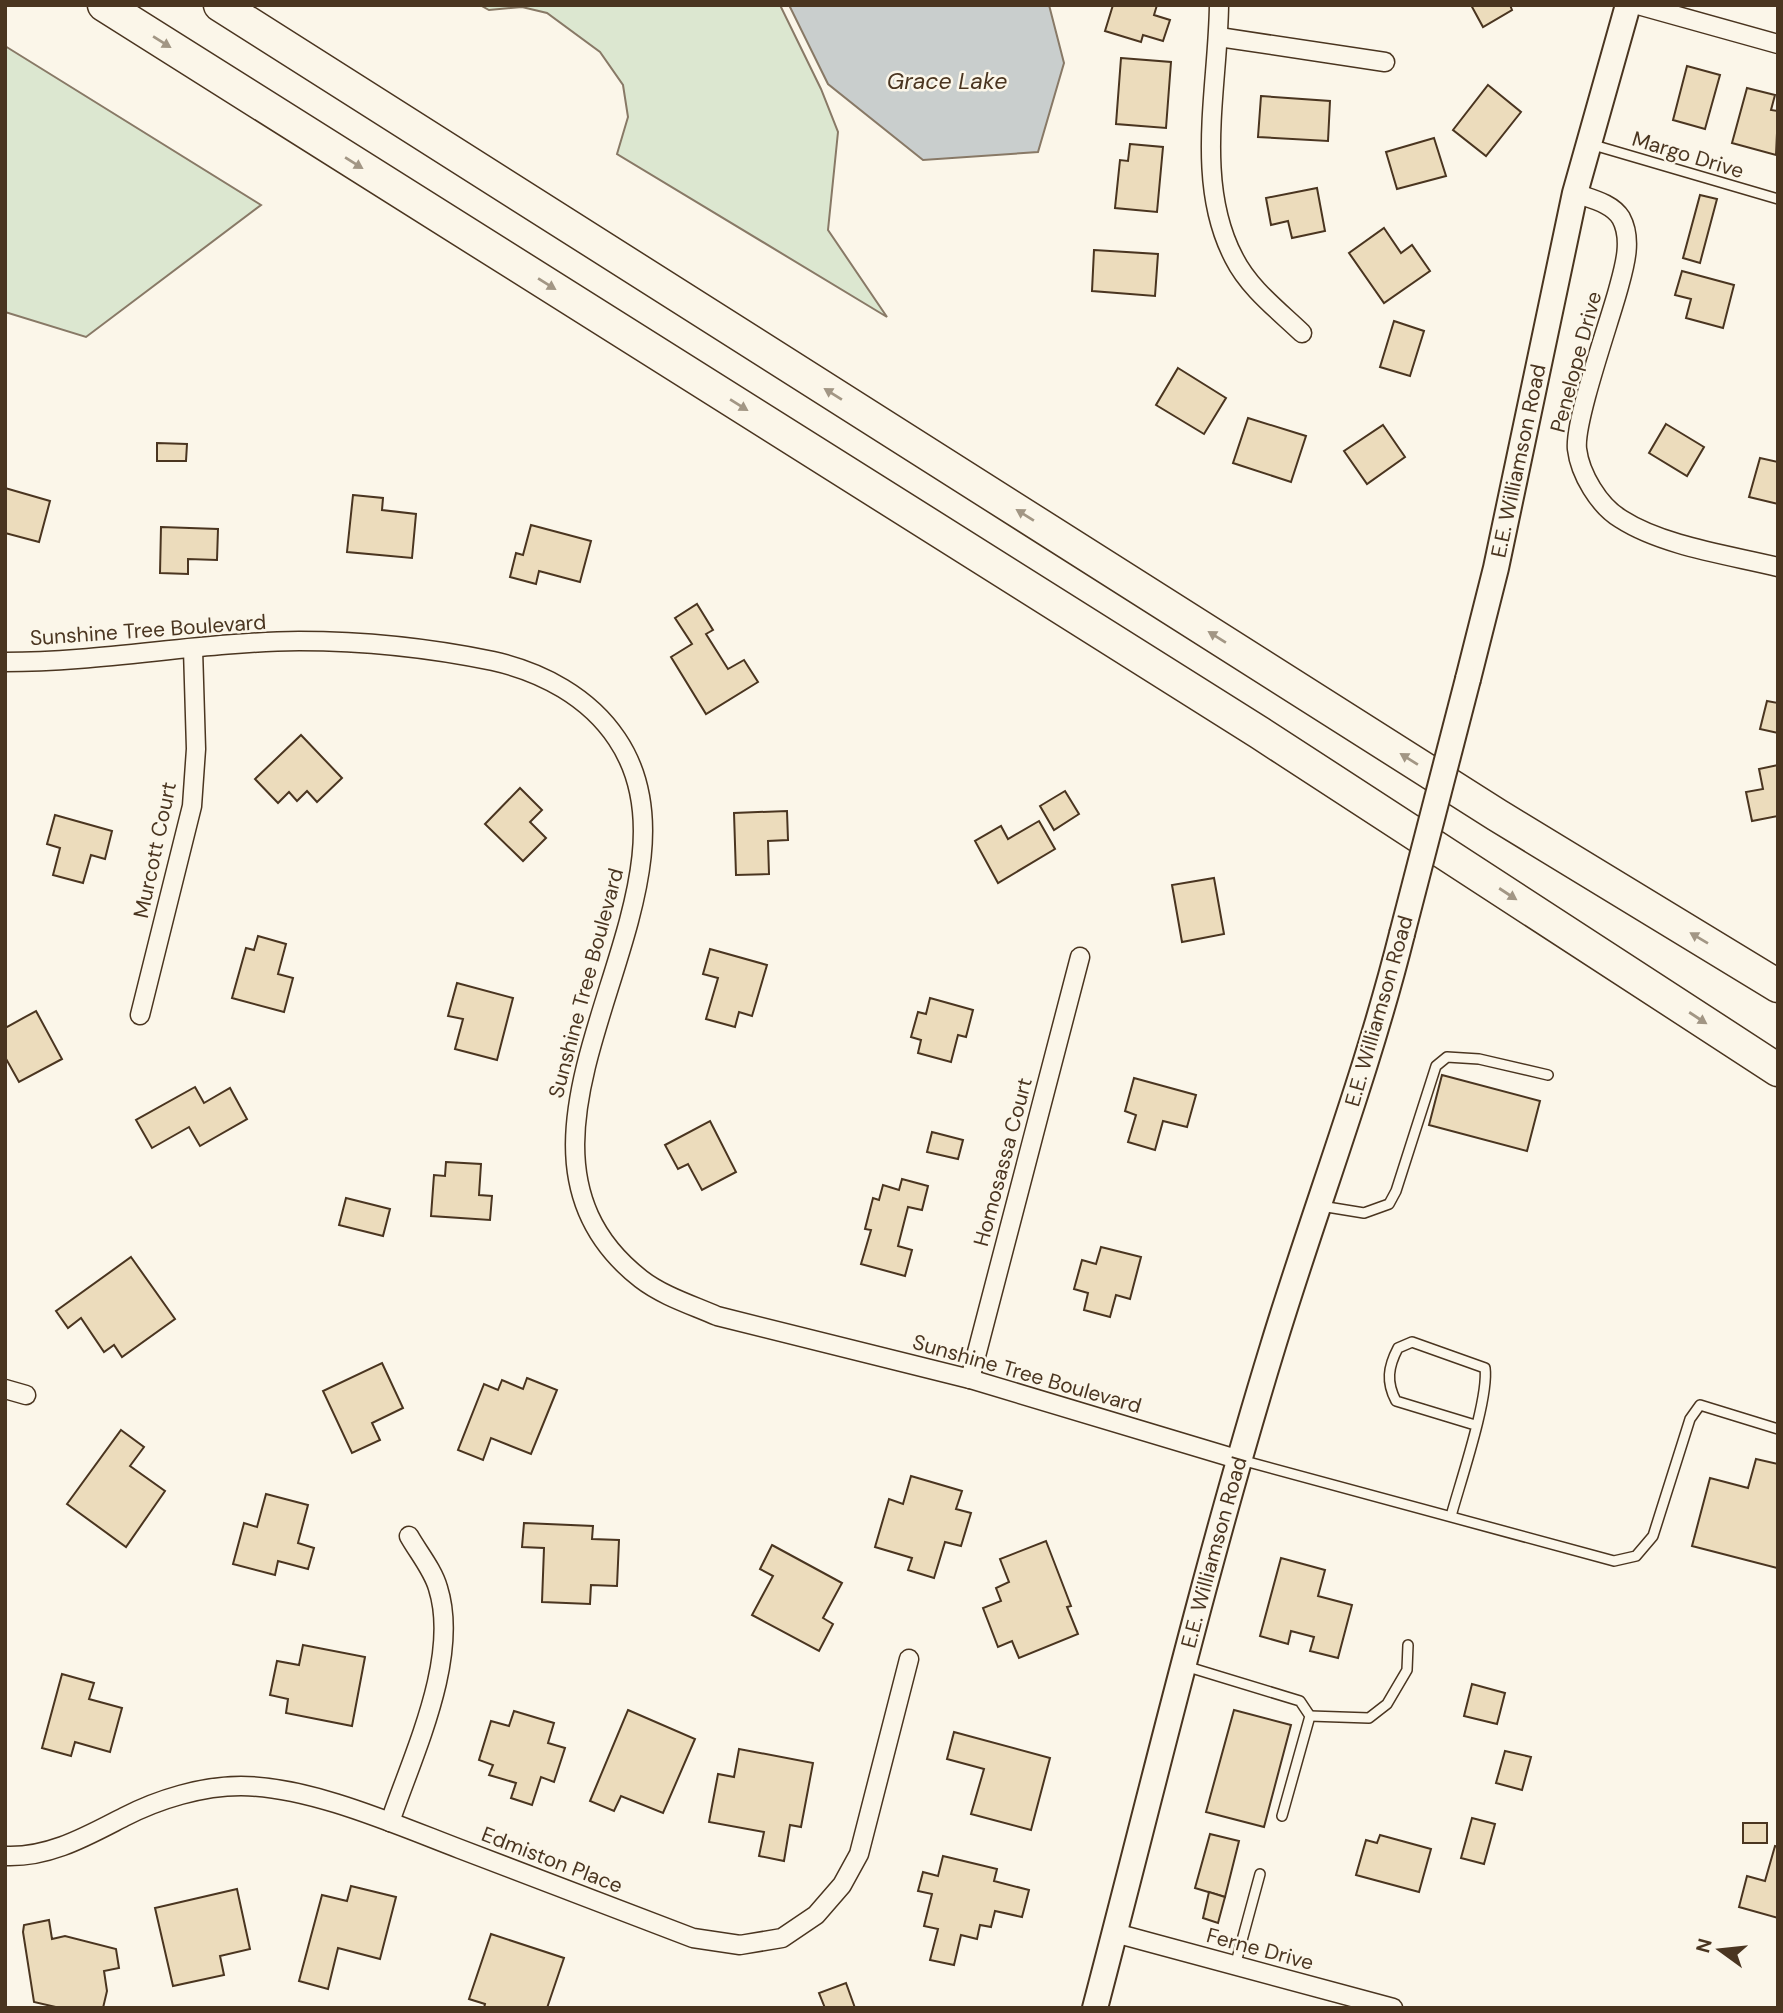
<svg xmlns="http://www.w3.org/2000/svg" width="1783" height="2013" viewBox="0 0 1783 2013" font-family="'DM Sans',sans-serif">
	<style>
		.green { fill: #dce7d0; stroke: #887966; stroke-width: 2 }
		.water { fill: #c9cecd; stroke: #887966; stroke-width: 2 }
		.building { fill: #ecdcbc; stroke: #4a3520; stroke-width: 2 }
		.lines { fill: none; stroke-linecap: round; stroke-linejoin: round }
		.lane-casing { stroke: #4a3520; stroke-width: 12 }
		.street-casing { stroke: #4a3520; stroke-width: 21 }
		.secondary-casing { stroke: #4a3520; stroke-width: 28 }
		.highway-casing { stroke: #4a3520; stroke-width: 35 }
		.lane { stroke: #fbf6e9; stroke-width: 9 }
		.street { stroke: #fbf6e9; stroke-width: 18 }
		.secondary { stroke: #fbf6e9; stroke-width: 24 }
		.highway { stroke: #fbf6e9; stroke-width: 32 }
		.secondary-bridge-casing { stroke: #4a3520; stroke-width: 28; stroke-linecap: butt }
		.secondary-bridge { stroke: #fbf6e9; stroke-width: 24 }
		.oneway { fill: #a29684 }
		.labels { text-anchor: middle; dominant-baseline: central; stroke-width: 5; stroke-linejoin: round; paint-order: stroke }
		.street-label { font-size: 21px; fill: #4a3520; stroke: #fbf6e9 }
		.water-label { font-size: 23px; font-style: italic; fill: #4a3520; stroke: #fbf6e9 }
	</style>
	<rect width="100%" height="100%" fill="#fbf6e9"/>
	<g class="green">
		<path d="M480 5H780L821 89 838 132 828 230 887 317 617 154 628 117 623 85 600 52 547 13 522 7 489 10Z"/>
		<path d="M5 46 261 205 86 337 5 312Z"/>
	</g>
	<path class="water" d="M789 5H1049L1064 63 1038 152 923 160 828 84Z"/>
	<g class="building">
		<path d="M1113 5H1157L1154 15 1170 20 1163 41 1143 35 1141 42 1105 31Z"/>
		<path d="M1471 5H1510L1512 10 1483 27Z"/>
		<path d="M1121 58 1171 62 1166 128 1116 124Z"/>
		<path d="M1687 66 1720 75 1705 129 1673 120Z"/>
		<path d="M1488 85 1521 112 1486 156 1453 130Z"/>
		<path d="M1747 88 1775 95 1771 110 1778 111 1776 155 1732 143Z"/>
		<path d="M1261 96 1330 101 1328 141 1258 137Z"/>
		<path d="M1434 138 1446 176 1397 189 1386 152Z"/>
		<path d="M1130 144 1163 147 1157 212 1115 208 1120 160 1128 161Z"/>
		<path d="M1317 188 1325 231 1292 238 1288 221 1271 225 1266 198Z"/>
		<path d="M1700 195 1717 199 1700 263 1683 258Z"/>
		<path d="M1384 228 1401 253 1412 245 1430 271 1384 303 1349 253Z"/>
		<path d="M1094 250 1158 254 1155 296 1092 291Z"/>
		<path d="M1682 271 1734 285 1723 328 1686 318 1691 299 1675 295Z"/>
		<path d="M1394 321 1424 331 1410 376 1380 367Z"/>
		<path d="M1178 368 1226 398 1204 434 1156 405Z"/>
		<path d="M1248 418 1306 436 1291 482 1233 463Z"/>
		<path d="M1666 424 1704 447 1687 476 1649 453Z"/>
		<path d="M1383 425 1405 457 1367 484 1344 451Z"/>
		<path d="M157 443 187 444 186 461H157Z"/>
		<path d="M1760 458 1778 462V504L1749 497Z"/>
		<path d="M5 488 50 501 39 542 5 533Z"/>
		<path d="M353 495 383 498 382 510 416 514 412 558 347 552Z"/>
		<path d="M531 525 591 541 580 582 539 571 536 584 510 577 516 553 523 555Z"/>
		<path d="M161 527 218 529 217 560 188 559V574L160 573Z"/>
		<path d="M697 604 713 630 706 634 728 669 744 660 758 682 706 714 671 657 692 644 675 618Z"/>
		<path d="M1767 701 1778 703V733L1760 729Z"/>
		<path d="M301 735 342 778 317 802 307 791 297 801 289 792 278 803 255 779Z"/>
		<path d="M1778 765V816L1752 821 1746 792 1763 789 1759 769Z"/>
		<path d="M520 788 542 810 530 822 546 838 523 861 485 824Z"/>
		<path d="M1065 791 1079 814 1054 830 1040 806Z"/>
		<path d="M787 811 788 840 768 841 769 874 736 875 734 813Z"/>
		<path d="M55 815 112 831 105 859 91 855 83 883 53 875 60 848 47 844Z"/>
		<path d="M1039 821 1055 849 998 883 975 841 1001 826 1008 839Z"/>
		<path d="M1214 878 1224 934 1182 942 1172 885Z"/>
		<path d="M258 936 286 944 278 974 293 978 284 1012 232 998 246 948 254 950Z"/>
		<path d="M710 949 767 965 752 1016 739 1012 735 1027 706 1019 718 978 703 974Z"/>
		<path d="M457 983 513 998 497 1060 455 1049 463 1019 448 1016Z"/>
		<path d="M930 998 973 1010 966 1037 958 1035 951 1062 918 1053 921 1040 911 1037 918 1012 926 1014Z"/>
		<path d="M36 1011 62 1059 19 1082 5 1057V1028Z"/>
		<path d="M1442 1075 1540 1101 1527 1151 1429 1125Z"/>
		<path d="M1134 1078 1196 1095 1187 1127 1163 1121 1155 1150 1128 1142 1136 1115 1125 1111Z"/>
		<path d="M195 1087 204 1103 230 1088 247 1119 200 1146 189 1127 152 1148 136 1120Z"/>
		<path d="M710 1121 736 1172 702 1190 688 1164 678 1169 665 1145Z"/>
		<path d="M932 1132 963 1140 958 1159 927 1152Z"/>
		<path d="M446 1162 481 1164 479 1195 492 1196 490 1220 431 1216 434 1175 445 1176Z"/>
		<path d="M902 1179 928 1186 922 1210 908 1207 898 1246 912 1250 905 1276 861 1264 871 1230 865 1229 873 1198 879 1200 883 1185 899 1190Z"/>
		<path d="M346 1198 390 1209 383 1236 339 1225Z"/>
		<path d="M1101 1247 1141 1257 1130 1299 1116 1295 1110 1317 1084 1310 1088 1293 1074 1289 1082 1260 1096 1264Z"/>
		<path d="M131 1257 175 1319 122 1357 114 1345 104 1352 81 1318 68 1328 56 1311Z"/>
		<path d="M382 1363 403 1408 372 1423 380 1440 352 1453 323 1391Z"/>
		<path d="M527 1378 557 1390 531 1454 491 1438 483 1460 458 1450 484 1384 498 1390 502 1380 523 1389Z"/>
		<path d="M121 1430 144 1447 130 1466 165 1491 126 1547 67 1504Z"/>
		<path d="M1756 1459 1778 1464 1777 1568 1692 1546 1710 1478 1748 1488Z"/>
		<path d="M911 1476 962 1491 956 1509 971 1513 961 1546 945 1542 934 1578 908 1570 912 1558 875 1547 889 1499 903 1504Z"/>
		<path d="M266 1494 308 1505 298 1543 314 1548 308 1569 278 1561 275 1575 233 1564 244 1523 257 1527Z"/>
		<path d="M524 1523 593 1526 592 1539 619 1540 617 1586 591 1585 590 1604 542 1602 544 1548 522 1547Z"/>
		<path d="M1046 1541 1071 1606 1067 1607 1078 1634 1019 1658 1012 1641 998 1647 983 1608 1001 1601 996 1588 1009 1582 1000 1559Z"/>
		<path d="M772 1545 842 1583 823 1618 833 1624 819 1651 752 1615 773 1576 760 1569Z"/>
		<path d="M1281 1558 1325 1570 1318 1596 1352 1605 1338 1658 1310 1651 1314 1637 1291 1631 1288 1644 1260 1636Z"/>
		<path d="M303 1645 365 1657 352 1726 286 1713 288 1699 270 1695 277 1661 299 1665Z"/>
		<path d="M62 1674 94 1683 89 1699 122 1708 110 1752 75 1742 71 1756 42 1748Z"/>
		<path d="M1472 1684 1505 1693 1497 1724 1464 1716Z"/>
		<path d="M628 1710 695 1739 663 1813 621 1796 614 1811 590 1801Z"/>
		<path d="M1234 1710 1291 1725 1264 1827 1206 1812Z"/>
		<path d="M514 1711 554 1723 548 1743 565 1748 554 1782 541 1777 532 1805 511 1798 516 1783 489 1775 493 1765 479 1760 491 1721 509 1726Z"/>
		<path d="M954 1732 1050 1758 1031 1830 971 1814 984 1769 947 1759Z"/>
		<path d="M739 1749 813 1763 801 1827 790 1825 784 1861 759 1856 764 1832 709 1822 718 1774 734 1777Z"/>
		<path d="M1505 1751 1531 1757 1522 1790 1496 1783Z"/>
		<path d="M1472 1818 1495 1824 1484 1864 1461 1858Z"/>
		<rect x="1743" y="1823" width="24" height="20"/>
		<path d="M1210 1834 1239 1841 1225 1897 1195 1888Z"/>
		<path d="M1380 1835 1431 1849 1419 1892 1356 1875 1366 1840 1377 1843Z"/>
		<path d="M1775 1846 1778 1847V1918L1739 1907 1747 1876 1765 1881Z"/>
		<path d="M943 1856 997 1869 994 1881 1029 1890 1022 1917 995 1911 991 1927 980 1925 977 1939 961 1935 954 1965 930 1960 938 1929 924 1926 932 1894 918 1891 923 1872 938 1876Z"/>
		<path d="M351 1886 396 1897 380 1959 338 1948 328 1989 299 1981 322 1895 347 1901Z"/>
		<path d="M237 1889 250 1949 220 1956 224 1975 173 1986 155 1908Z"/>
		<path d="M1209 1892 1225 1897 1218 1923 1203 1918Z"/>
		<path d="M49 1920 52 1939 65 1936 116 1949 119 1968 104 1971 107 1991 103 2008H60L34 2002 23 1932 24 1925Z"/>
		<path d="M491 1934 564 1958 547 2008H484L485 2004 469 1999Z"/>
		<path d="M846 1983 855 2008H825L819 1993Z"/>
	</g>
	<g class="lines">
		<g class="lane-casing">
			<g id="lane">
				<path d="M1590 144 1778 199"/>
				<path d="M1321 1206 1364 1213 1389 1204 1396 1191 1436 1066 1447 1057 1479 1059 1548 1075"/>
				<path d="M1241 1460 1614 1561 1636 1556 1653 1536 1690 1419 1700 1405 1778 1429"/>
				<path d="M1451 1516C1460 1483 1489 1398 1485 1368L1412 1342 1398 1348C1388 1367 1386 1382 1396 1401L1475 1425"/>
				<path d="M1185 1666 1300 1701 1310 1716 1282 1816"/>
				<path d="M1310 1716 1369 1718 1387 1704 1407 1670 1408 1645"/>
				<path d="M1235 1966 1260 1874"/>
			</g>
		</g>
		<g class="street-casing">
			<g id="street">
				<path d="M1219 5C1218 88 1194 182 1234 258 1249 288 1278 310 1302 333"/>
				<path d="M1638 5 1778 44"/>
				<path d="M1219 37 1385 62"/>
				<path d="M1575 193C1591 199 1612 203 1621 218 1633 240 1624 268 1618 290 1609 323 1574 422 1577 449 1580 474 1599 506 1621 519 1663 546 1729 555 1778 567"/>
				<path d="M5 662C103 662 201 642 299 641 363 641 430 648 493 661 542 672 589 697 617 739 723 896 459 1137 641 1279 663 1296 692 1305 717 1316L970 1379 1240 1460"/>
				<path d="M140 1015 192 806 196 749 193 649"/>
				<path d="M970 1379 1080 957"/>
				<path d="M5 1389 26 1395"/>
				<path d="M390 1822C413 1754 460 1658 438 1588 433 1570 418 1552 409 1536"/>
				<path d="M5 1856C49 1858 87 1836 124 1817 159 1799 202 1786 241 1786 309 1786 397 1825 460 1849 537 1879 615 1908 693 1938L740 1945 782 1938 816 1915 842 1885 859 1854 909 1659"/>
				<path d="M1115 1933 1393 2008"/>
			</g>
		</g>
		<g class="secondary-casing">
			<g id="secondary">
				<path id="s1" d="M1468 679 1496 568 1575 193 1628 5"/>
				<path id="s2" d="M1095 2008C1153 1787 1206 1564 1273 1346 1315 1208 1367 1074 1402 934"/>
			</g>
		</g>
		<g class="highway-casing">
			<g id="highway">
				<path d="M104 5 1260 733 1778 1070"/>
				<path d="M220 5 1497 815 1778 986"/>
			</g>
		</g>
		<use href="#lane" class="lane"/>
		<use href="#street" class="street"/>
		<use href="#secondary" class="secondary"/>
		<use href="#highway" class="highway"/>
		<g class="secondary-bridge-casing">
			<path id="secondary-bridge" d="M1402 934 1468 679"/>
		</g>
		<use href="#secondary-bridge" class="secondary-bridge"/>
	</g>
	<defs><path id="oneway-solid" d="M-6-.8H1V-3.2L6.5 0L1 3.2V.8H-6Z" transform="scale(1.75)"/></defs>
	<g class="oneway">
		<use href="#oneway-solid" transform="translate(162 42) rotate(32)"/>
		<use href="#oneway-solid" transform="translate(354 163) rotate(32)"/>
		<use href="#oneway-solid" transform="translate(547 284) rotate(32)"/>
		<use href="#oneway-solid" transform="translate(833 394) rotate(-148)"/>
		<use href="#oneway-solid" transform="translate(739 405) rotate(32)"/>
		<use href="#oneway-solid" transform="translate(1025 515) rotate(-148)"/>
		<use href="#oneway-solid" transform="translate(1217 637) rotate(-148)"/>
		<use href="#oneway-solid" transform="translate(1409 759) rotate(-148)"/>
		<use href="#oneway-solid" transform="translate(1508 894) rotate(33)"/>
		<use href="#oneway-solid" transform="translate(1699 938) rotate(-149)"/>
		<use href="#oneway-solid" transform="translate(1698 1018) rotate(33)"/>
	</g>
	<g class="labels">
		<g class="street-label">
			<text transform="translate(1688 155) rotate(17)">Margo Drive</text>
			<text transform="translate(1576 362) rotate(-75)">Penelope Drive</text>
			<text stroke="none"><textPath href="#s1" startOffset="224">E.E. Williamson Road</textPath></text>
			<text transform="translate(148 630) rotate(-4)">Sunshine Tree Boulevard</text>
			<text transform="translate(155 850) rotate(-78)">Murcott Court</text>
			<text transform="translate(586 983) rotate(-75)">Sunshine Tree Boulevard</text>
			<text transform="translate(1379 1011) rotate(-74)">E.E. Williamson Road</text>
			<text transform="translate(1003 1162) rotate(-75)">Homosassa Court</text>
			<text transform="translate(1027 1374) rotate(16)">Sunshine Tree Boulevard</text>
			<text stroke="none"><textPath href="#s2" startOffset="471">E.E. Williamson Road</textPath></text>
			<text transform="translate(552 1860) rotate(21)">Edmiston Place</text>
			<text transform="translate(1260 1949) rotate(15)">Ferne Drive</text>
		</g>
		<g class="water-label">
			<text x="947" y="81">Grace Lake</text>
		</g>
	</g>
	<rect width="1783" height="2013" fill="none" stroke="#4a3520" stroke-width="14"/>
	<g transform="translate(1720 1950) rotate(285)" stroke="#fbf6e9" stroke-width="5" paint-order="stroke">
	<path d="M0-5L12 26L0 18L-12 26Z" fill="#4a3520"/>
	<text y="-10" font-size="19" font-weight="bold" text-anchor="middle" fill="#4a3520">N</text>
	</g>
</svg>
